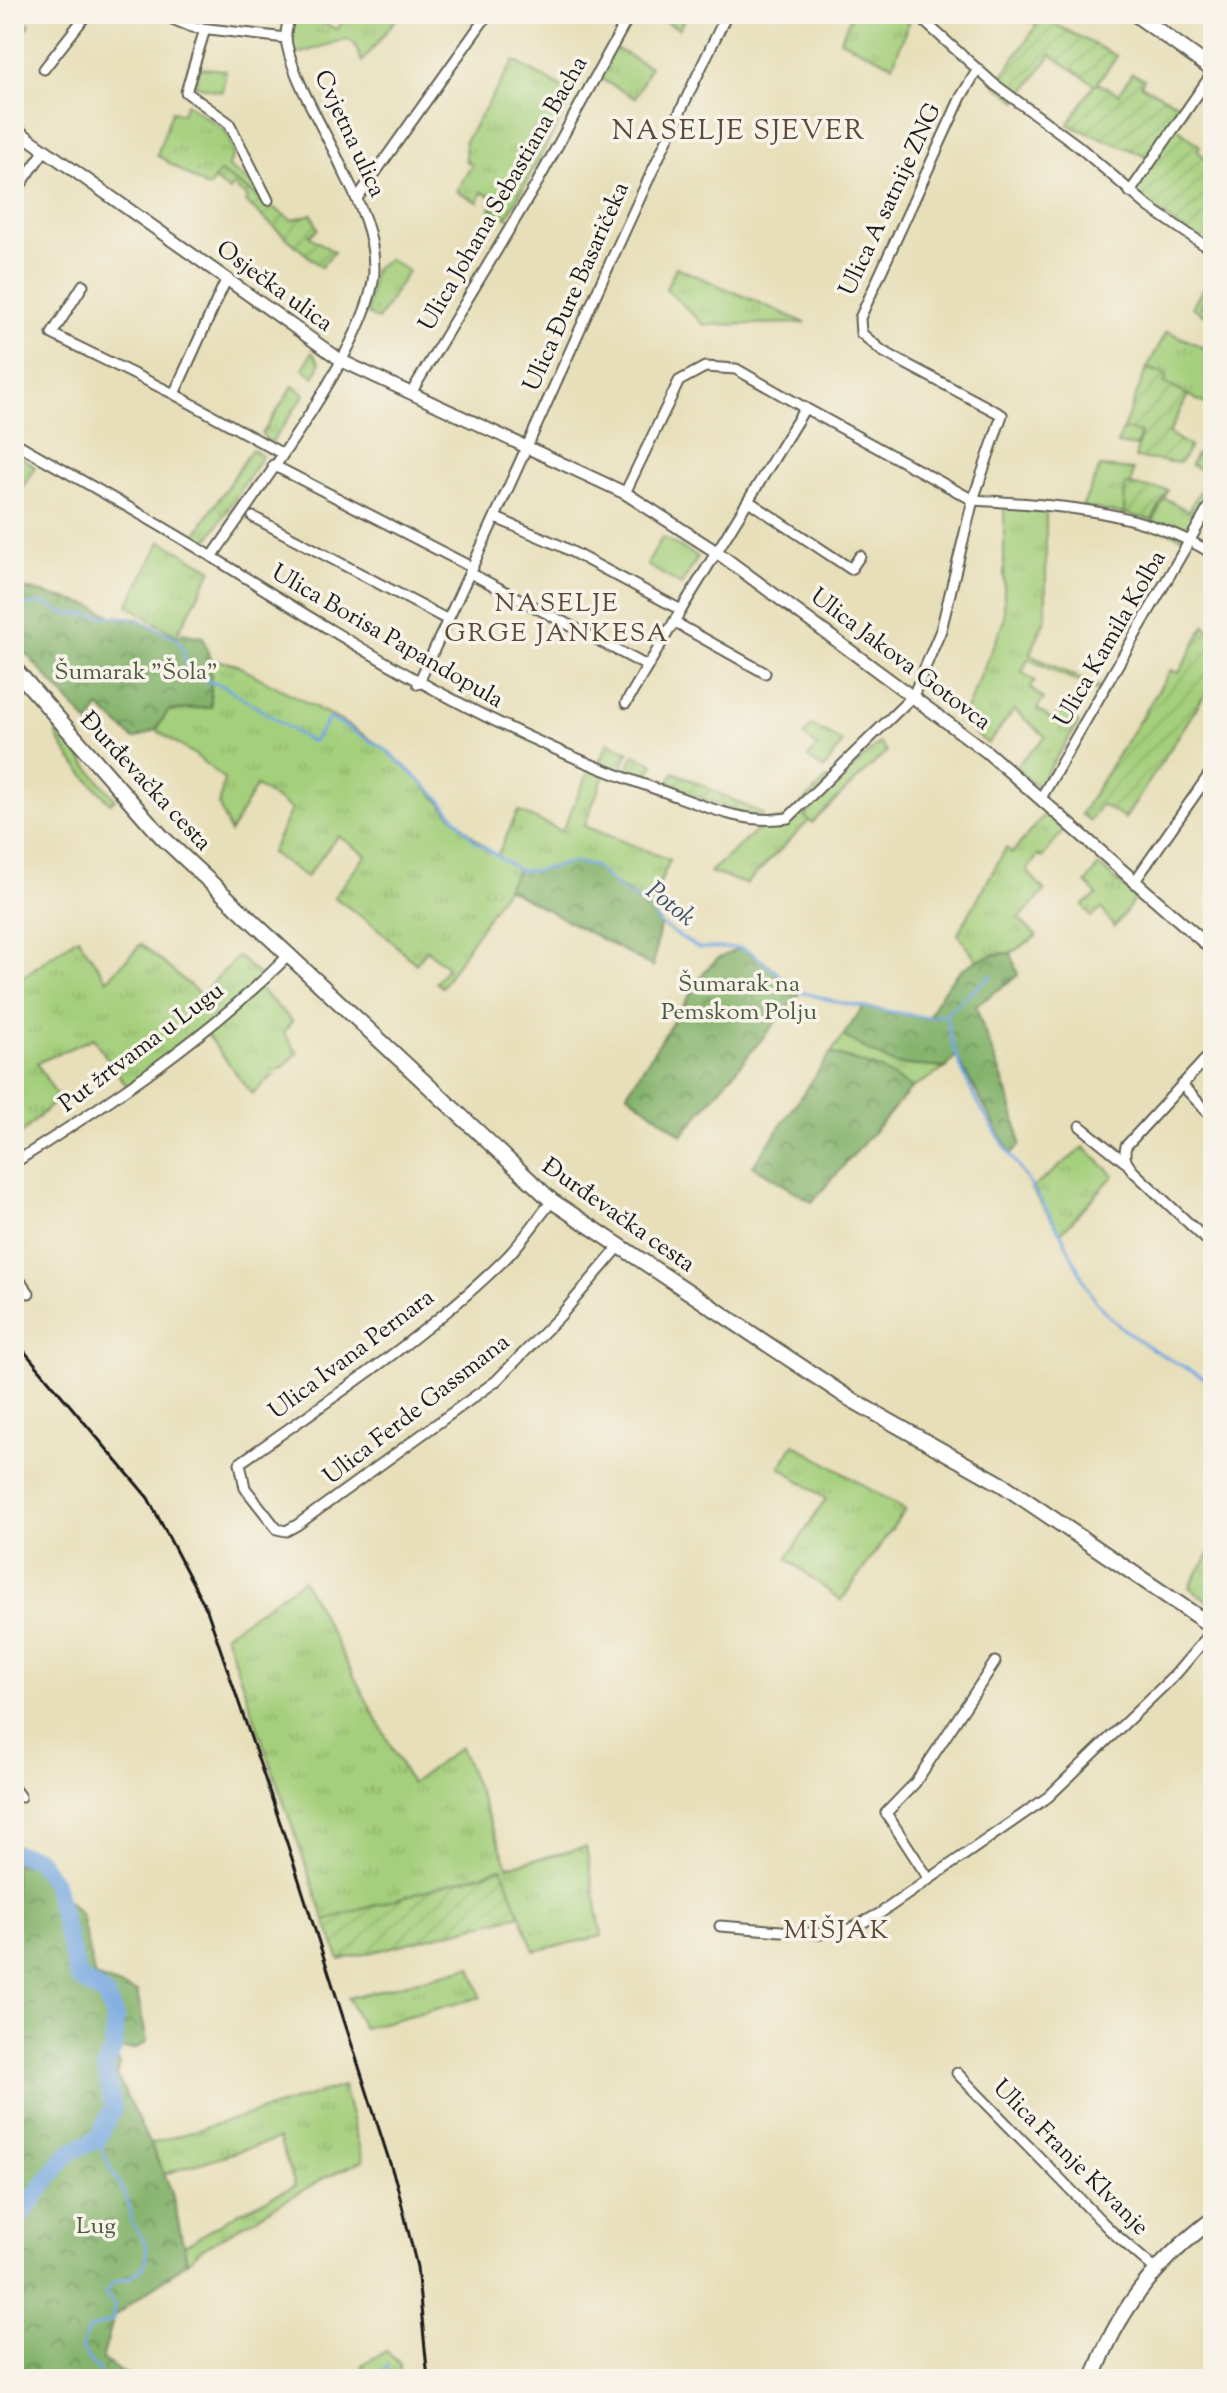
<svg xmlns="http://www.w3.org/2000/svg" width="1227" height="2393" viewBox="0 0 1227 2393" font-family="'Sorts Mill Goudy',serif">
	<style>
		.grass { fill: url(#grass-tufts); stroke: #60764c; stroke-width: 2 }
		.forest { fill: url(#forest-crowns); stroke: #506744; stroke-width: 2 }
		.garden { fill: url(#garden-furrows); stroke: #60764c; stroke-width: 2 }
		.pitch { fill: #a4cf7b; stroke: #60764c; stroke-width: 2 }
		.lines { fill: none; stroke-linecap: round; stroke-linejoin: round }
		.stream { stroke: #75a7e1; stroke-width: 3 }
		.river { stroke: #75a7e1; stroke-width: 18 }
		.minor-casing { stroke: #636053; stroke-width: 13 }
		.tertiary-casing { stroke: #636053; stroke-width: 15 }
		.secondary-casing { stroke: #636053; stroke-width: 18 }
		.primary-casing { stroke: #636053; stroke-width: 18 }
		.minor { stroke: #fff; stroke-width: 9 }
		.tertiary { stroke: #fff; stroke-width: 11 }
		.secondary { stroke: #fff; stroke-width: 14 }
		.primary { stroke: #fff; stroke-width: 14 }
		.rail { stroke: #1c1c1c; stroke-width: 3 }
		.labels { text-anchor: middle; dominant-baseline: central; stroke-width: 7; stroke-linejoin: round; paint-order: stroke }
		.street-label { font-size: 24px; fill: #1c1c1c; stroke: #f7f3e8 }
		.park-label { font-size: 24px; fill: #4c5b3d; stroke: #f7f3e8 }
		.neighbourhood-label { font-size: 26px; letter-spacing: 2px; fill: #5c4a39; stroke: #f7f3e8 }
		.water-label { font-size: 26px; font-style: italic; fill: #40546b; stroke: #f7f3e8 }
		.quarter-label { font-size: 28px; letter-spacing: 2px; fill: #5c4a39; stroke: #f7f3e8 }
	</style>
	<defs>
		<pattern id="grass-tufts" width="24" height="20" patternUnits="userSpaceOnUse" patternTransform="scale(2)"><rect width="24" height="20" fill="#a4cf7b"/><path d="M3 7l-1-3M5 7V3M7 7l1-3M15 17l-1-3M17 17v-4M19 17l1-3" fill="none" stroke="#8db16a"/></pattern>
		<pattern id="forest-crowns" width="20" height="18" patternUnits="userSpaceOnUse" patternTransform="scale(2)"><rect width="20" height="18" fill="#83b26b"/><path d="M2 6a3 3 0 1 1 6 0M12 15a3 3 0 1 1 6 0" fill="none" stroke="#6a9057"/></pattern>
		<pattern id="garden-furrows" width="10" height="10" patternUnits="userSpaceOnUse" patternTransform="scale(2)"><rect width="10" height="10" fill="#a4cf7b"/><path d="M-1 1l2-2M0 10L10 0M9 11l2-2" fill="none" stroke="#8db16a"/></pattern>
	</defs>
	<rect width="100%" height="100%" fill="#f7f3e8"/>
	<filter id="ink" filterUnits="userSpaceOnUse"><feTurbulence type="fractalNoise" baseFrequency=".0125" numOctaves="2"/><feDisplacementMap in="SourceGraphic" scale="16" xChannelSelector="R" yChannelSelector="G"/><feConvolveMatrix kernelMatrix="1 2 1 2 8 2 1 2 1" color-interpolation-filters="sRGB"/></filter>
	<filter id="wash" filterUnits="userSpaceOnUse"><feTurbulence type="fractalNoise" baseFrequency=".006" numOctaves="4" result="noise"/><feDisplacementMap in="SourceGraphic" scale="32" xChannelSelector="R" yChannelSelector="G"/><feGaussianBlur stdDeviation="1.8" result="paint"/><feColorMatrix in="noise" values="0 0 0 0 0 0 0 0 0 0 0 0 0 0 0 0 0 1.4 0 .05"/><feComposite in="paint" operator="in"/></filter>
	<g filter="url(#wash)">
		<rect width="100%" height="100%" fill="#e7dfb9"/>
		<g class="grass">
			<path d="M290 14H307L337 30 347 14H400L362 62 354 43 346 39 292 56 286 38Z"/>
			<path d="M651 14H687L679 29Z"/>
			<path d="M852 14H912L893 65 840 40Z"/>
			<path d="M612 47 650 67 635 98 596 76Z"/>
			<path d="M514 61 574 94 507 218 490 209 496 199 482 192 478 202 456 191 472 165 466 161 465 141Z"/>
			<path d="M199 68 226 70 222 92 195 85Z"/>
			<path d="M186 103 225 131 235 152 228 167 257 187 264 200 220 172 208 188 157 155 172 111 182 114Z"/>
			<path d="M389 259 408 271 378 320 366 313 374 269Z"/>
			<path d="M676 267 806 323 704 325 666 289Z"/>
			<path d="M1213 272V283L1201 306 1213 313V320L1192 307Z"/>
			<path d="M1167 331 1213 352V408L1163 383 1147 368Z"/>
			<path d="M312 352 320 363 315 377 303 369Z"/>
			<path d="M293 386 305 394 272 442 267 441 262 434Z"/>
			<path d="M1123 429 1141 432 1136 447 1117 444Z"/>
			<path d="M252 449 262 456 209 539 198 542 193 538Z"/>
			<path d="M14 451 35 467 14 503Z"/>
			<path d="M1196 454 1213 463V476L1191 465Z"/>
			<path d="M1100 467 1133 470 1131 486H1125L1124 514 1082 507Z"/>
			<path d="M1204 484 1213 489 1184 538 1151 526 1164 498 1188 511Z"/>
			<path d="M1004 502 1046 505V617L1030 655 1105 690 1103 693 1028 659 1022 672 1035 681 1030 688 1044 699 1037 708 1052 720 1061 710 1079 723 1038 786 1013 768 1046 737 1014 710 988 744 961 722 1004 620Z"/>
			<path d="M161 541 212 570 176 636 128 605Z"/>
			<path d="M210 659 235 664C283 692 341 717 386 750 427 781 456 827 497 856L518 811 562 831 591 766 606 771 584 826 670 860 650 906 604 878 558 865 535 871 518 870 442 987 436 982 447 967 427 950 416 964 376 927 334 897 366 855 338 836 306 877 271 853 291 809 256 786 230 833 219 806 224 779 195 755 156 730 168 711 211 707Z"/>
			<path d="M811 725 843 742 824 769 808 758 817 746 804 736Z"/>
			<path d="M56 728 115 799 110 803C96 787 55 747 56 728Z"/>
			<path d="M827 779 834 787 805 816 809 821 746 884 710 872 757 830 759 822 788 818Z"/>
			<path d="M1045 814 1064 830 1042 858 1038 855 1027 871 1045 891 1019 919 1037 936 1011 953 995 954 978 962 958 934 1006 848 1012 853Z"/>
			<path d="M1099 865 1136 898 1114 927 1102 909 1091 917 1083 905 1097 895 1086 883Z"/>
			<path d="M78 937 107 980 141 944 201 995 238 956 262 978 258 987 292 1021 284 1033 298 1053 252 1094 203 1030 128 1088 93 1038 37 1063 58 1098 14 1141V983Z"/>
			<path d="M843 1036 893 1064 946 1068 912 1088 880 1069 831 1053Z"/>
			<path d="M1084 1147 1114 1175 1061 1233 1031 1189Z"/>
			<path d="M794 1444 905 1510 841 1601 787 1558 826 1499 780 1467Z"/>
			<path d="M1213 1548V1605L1189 1587Z"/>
			<path d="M303 1580 411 1784 460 1747 508 1866 586 1847 602 1936 534 1951 502 1868 325 1920 225 1634Z"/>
			<path d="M471 1967 481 1997 363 2028 348 1998Z"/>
			<path d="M343 2086 363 2161 326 2177 200 2250 187 2262 184 2246 238 2213 295 2186 279 2139 164 2174 150 2144Z"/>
			<path d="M386 2351 400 2364 399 2379H359L364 2371 362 2365Z"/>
		</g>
		<g class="forest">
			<path d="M14 586 90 605 112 616 136 618 176 638 183 633 203 637 210 659 211 707 168 711 156 730 134 739 99 707 89 724 14 640Z"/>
			<path d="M573 862 594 866 623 892 650 906 660 924 653 967 506 888 518 870 535 871Z"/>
			<path d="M740 948 765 962 801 992 682 1135 627 1093 706 970 717 959Z"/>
			<path d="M1011 953 1018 975 976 1006C990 1053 1014 1097 1020 1145L1011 1154 956 1056 946 1068 893 1064 843 1036 863 1007 928 1018C946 980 965 955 1011 953Z"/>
			<path d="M831 1053 880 1069 912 1088 812 1202 753 1166Z"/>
			<path d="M14 1864 33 1865 81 1915 95 1977 137 1992 147 2042 135 2049H113L120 2065 117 2076 171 2189 187 2262 114 2316 102 2360 136 2379H14Z"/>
		</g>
		<g class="garden">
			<path d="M14 14H21L19 18 30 24 14 48Z"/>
			<path d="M1019 14H1044L1043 18 1117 56 1097 83 1119 94 1132 73 1144 79 1141 85 1187 108 1175 126 1200 146 1197 150 1206 159 1213 151V251L1130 192 1152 158 1068 125 1094 84 1051 55 1018 101 996 85 1037 25Z"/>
			<path d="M220 172 292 220 312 214 318 229 309 236 334 252 321 267 245 202 248 198 233 186 230 191 214 180Z"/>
			<path d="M1147 368 1167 375 1164 383 1188 395 1169 433 1190 447 1180 463 1135 458 1141 433 1123 429Z"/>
			<path d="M1125 485 1168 490 1152 520 1124 514Z"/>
			<path d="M1205 625 1213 630V697L1206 693 1125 819 1101 804 1090 821 1081 814 1171 670 1179 673Z"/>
			<path d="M608 742 629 752 620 770 599 762Z"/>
			<path d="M879 743 887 751 812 823 804 816Z"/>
			<path d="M634 754 654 764 646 778 626 772Z"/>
			<path d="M674 772 763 814 761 819 667 787Z"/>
			<path d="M502 1868 520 1915 340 1960 325 1920Z"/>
		</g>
		<path class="pitch" d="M662 537 698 557 681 585 647 565Z"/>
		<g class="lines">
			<g class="stream">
				<path d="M14 602 26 605 47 604 62 613 136 618 176 638 182 647 188 675 224 686 309 741H313L330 718 385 749 438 797 475 841 518 870 535 871 573 862 594 866 623 892 650 906 660 924 698 948H740L752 953 801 992 841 1003 929 1018 946 1014C957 1095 1022 1164 1061 1234 1076 1261 1084 1290 1106 1313 1135 1344 1177 1362 1213 1383"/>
				<path d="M946 1013 992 975"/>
				<path d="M98 2139C105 2162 119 2179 128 2202 131 2208 129 2214 131 2220 132 2226 138 2231 141 2236 158 2264 137 2277 112 2283L105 2294 114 2304 113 2320 88 2330 81 2349 104 2379"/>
				<path d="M377 2379 389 2365"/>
			</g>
			<path class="river" d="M14 1853 38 1859 54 1884 78 1977 105 1995 115 2017 113 2049 105 2067 113 2108 98 2139 67 2154 14 2224"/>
		</g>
	</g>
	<g filter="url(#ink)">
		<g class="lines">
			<g class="minor-casing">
				<g id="minor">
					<path d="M160 14 192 27 286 38"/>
					<path d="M916 14 994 84 1077 145 1149 207 1213 251"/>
					<path d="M205 29 186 92 229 123 268 200"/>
					<path d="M44 69 87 14"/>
					<path d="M978 69 961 97 860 318 861 333 882 351 1002 415 973 500C1055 505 1141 509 1213 554"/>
					<path d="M1130 192 1213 72"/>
					<path d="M14 194 45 150"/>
					<path d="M358 197 488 14"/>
					<path d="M83 285 52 334 174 394 281 453"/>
					<path d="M411 393 537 183 630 14"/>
					<path d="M174 394 226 280"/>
					<path d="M14 442C80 480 148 517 214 558 362 650 493 733 659 790 703 805 742 825 788 818L913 696 941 630 973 500 805 408"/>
					<path d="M273 465 473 568"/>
					<path d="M750 502 851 569 860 556"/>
					<path d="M253 517 448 620"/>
					<path d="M496 518 561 546 681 610 805 408 736 369 705 367 679 381 625 493"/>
					<path d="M212 557C254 494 374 339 374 269 374 225 353 193 336 155 321 125 289 70 286 38 285 31 289 21 290 14"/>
					<path d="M470 573 647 666"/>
					<path d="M674 622 765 673"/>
					<path d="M418 684C523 461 619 235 727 14"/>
					<path d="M626 703 681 610"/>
					<path d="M1041 798 1213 500"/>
					<path d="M1135 881 1213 769"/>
					<path d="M1213 1051 1126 1146C1123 1158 1126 1163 1134 1172L1213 1246"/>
					<path d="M1182 1085 1213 1118"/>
					<path d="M1080 1126 1125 1162"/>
					<path d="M14 1163C110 1102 208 1037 288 956"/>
					<path d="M552 1201C537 1219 523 1241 506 1258 426 1337 331 1398 240 1463L245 1488 277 1529 286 1531 297 1525 496 1381 561 1315 619 1247"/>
					<path d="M14 1273 29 1293"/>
					<path d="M14 1789 20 1797"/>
					<path d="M929 1879 886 1813 915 1783 995 1662"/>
					<path d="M720 1926 819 1934 850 1929 879 1914 1048 1797 1175 1675 1213 1630"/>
					<path d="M957 2073 1110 2230 1155 2269"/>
				</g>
			</g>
			<g class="tertiary-casing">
				<path id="tertiary" d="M14 128 342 361 625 493 718 553 987 752 1213 950"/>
			</g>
			<g class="secondary-casing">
				<path id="secondary" d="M1135 14 1213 70"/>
			</g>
			<g class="primary-casing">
				<g id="primary">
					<path d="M14 668 162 837 552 1201 850 1399 1003 1485 1213 1627"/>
					<path d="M1093 2379C1116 2312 1156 2262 1213 2219"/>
				</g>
			</g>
			<use href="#minor" class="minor"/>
			<use href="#tertiary" class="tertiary"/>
			<use href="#secondary" class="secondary"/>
			<use href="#primary" class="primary"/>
			<path class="rail" d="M14 1339 148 1498 207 1610 287 1843 397 2185 417 2267 428 2379"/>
		</g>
	</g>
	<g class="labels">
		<g class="street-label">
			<text transform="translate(349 134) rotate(65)">Cvjetna ulica</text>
			<text transform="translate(504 194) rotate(-60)">Ulica Johana Sebastiana Bacha</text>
			<text transform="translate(891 200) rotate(-65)">Ulica A satnije ZNG</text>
			<text transform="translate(274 287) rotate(36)">Osječka ulica</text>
			<text transform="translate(577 287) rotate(-66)">Ulica Đure Basaričeka</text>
			<text transform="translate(387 637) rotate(30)">Ulica Borisa Papandopula</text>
			<text transform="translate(1111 639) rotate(-60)">Ulica Kamila Kolba</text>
			<text transform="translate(900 660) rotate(37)">Ulica Jakova Gotovca</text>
			<text transform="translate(145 782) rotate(47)">Đurđevačka cesta</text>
			<text transform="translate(142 1048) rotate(-37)">Put žrtvama u Lugu</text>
			<text transform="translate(618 1216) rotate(35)">Đurđevačka cesta</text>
			<text transform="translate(352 1355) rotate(-37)">Ulica Ivana Pernara</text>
			<text transform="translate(417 1410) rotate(-38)">Ulica Ferde Gassmana</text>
			<text transform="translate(1070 2158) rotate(45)">Ulica Franje Klvanje</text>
		</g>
		<g class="park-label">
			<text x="136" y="673">Šumarak "Šola"</text>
			<text x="739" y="985">Šumarak na<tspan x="739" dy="28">Pemskom Polju</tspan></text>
			<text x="96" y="2227">Lug</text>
		</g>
		<g class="neighbourhood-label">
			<text x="557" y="604">NASELJE<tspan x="557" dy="30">GRGE JANKESA</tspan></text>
			<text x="837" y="1931">MIŠJAK</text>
		</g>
		<g class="water-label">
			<text transform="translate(670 905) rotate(38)">Potok</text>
		</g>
		<g class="quarter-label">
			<text x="739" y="132">NASELJE SJEVER</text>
		</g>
	</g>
	<rect width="1227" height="2393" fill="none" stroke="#f7f3e8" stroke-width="48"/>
</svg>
